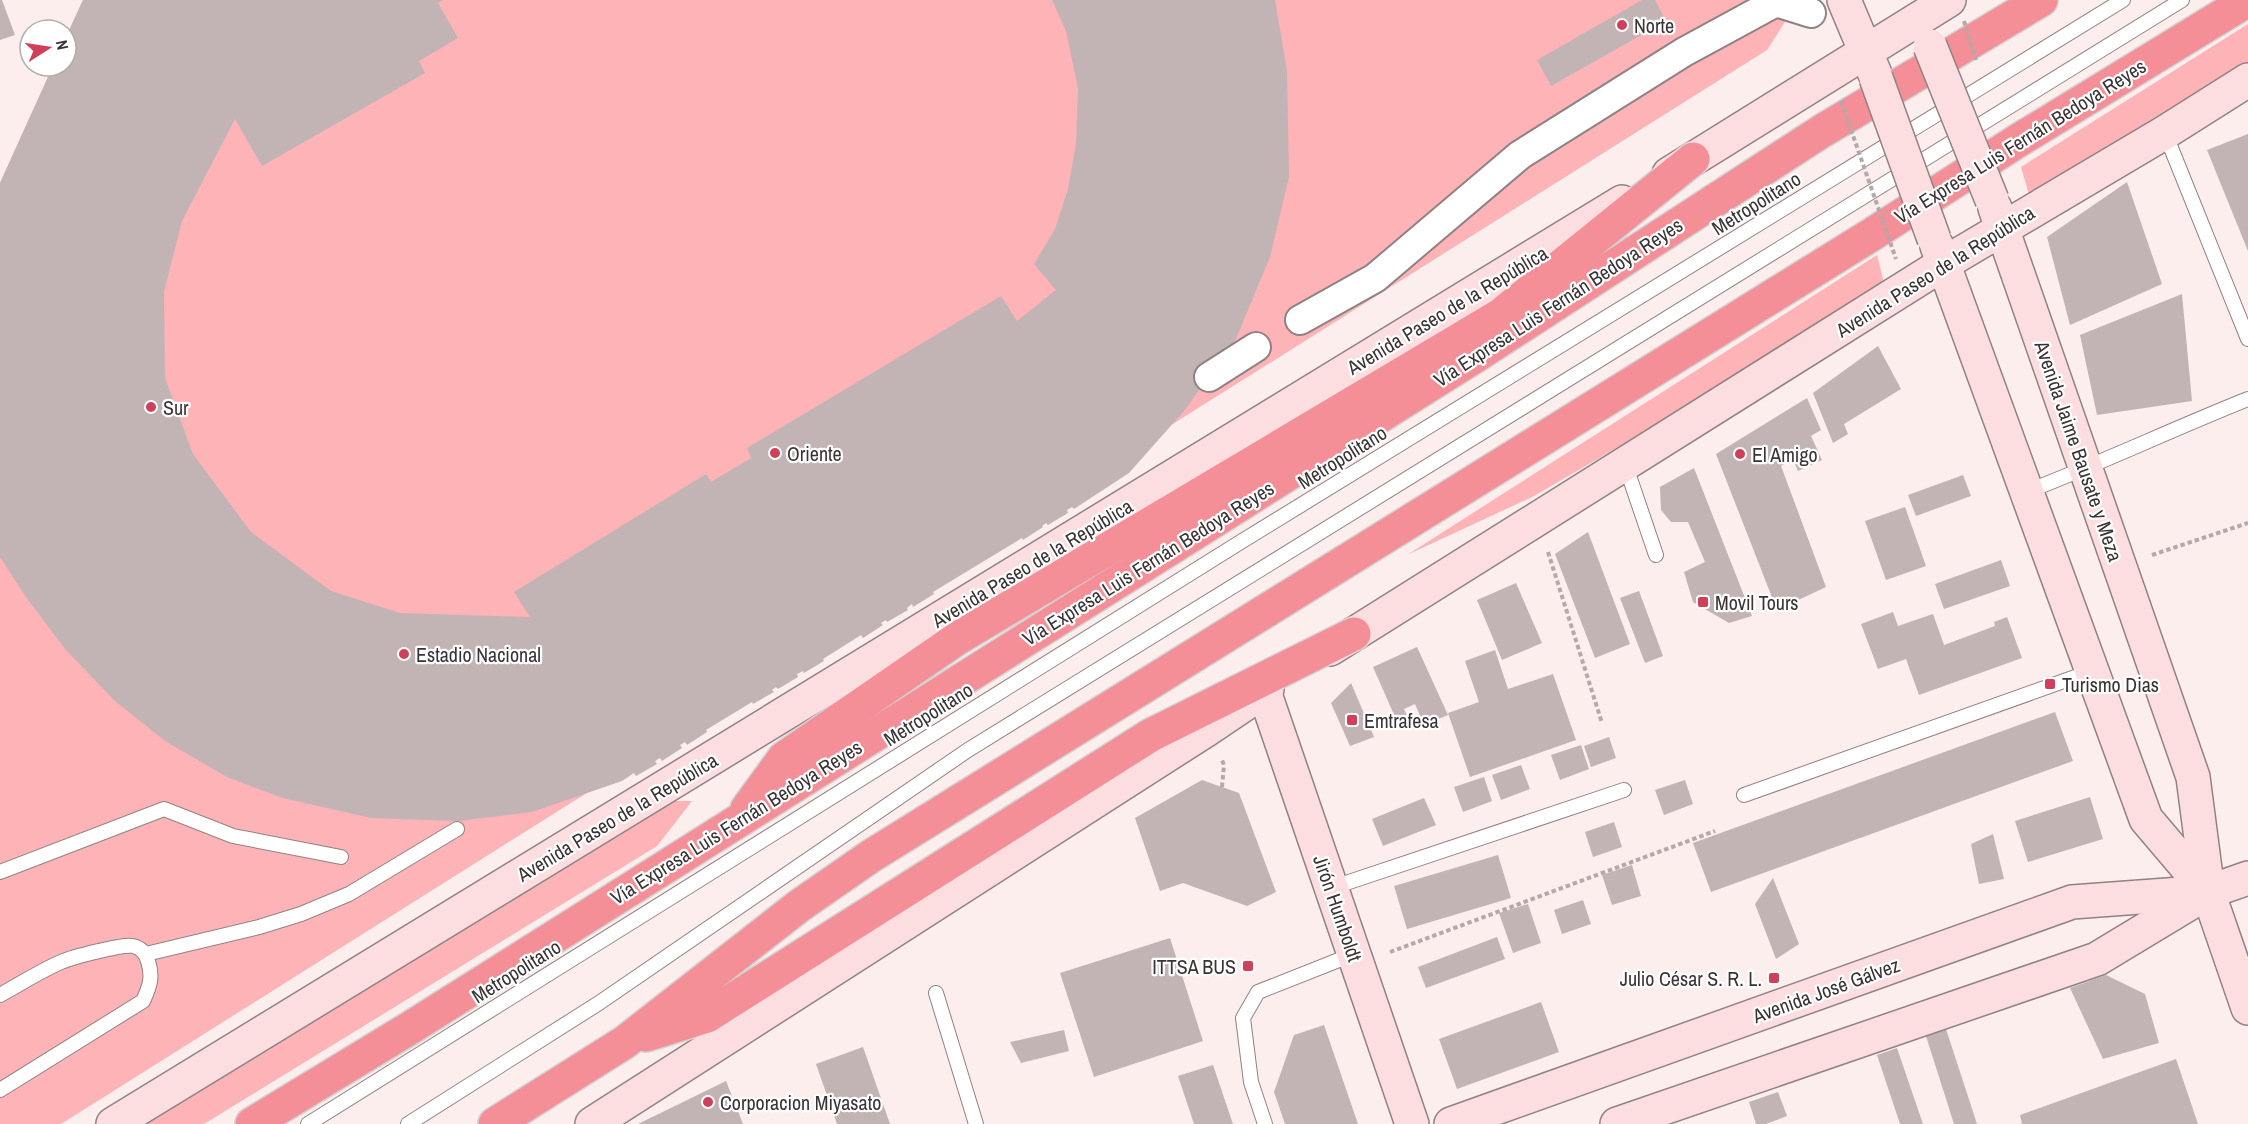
<svg xmlns="http://www.w3.org/2000/svg" width="2248" height="1124" viewBox="0 0 2248 1124" font-family="'Archivo Narrow',sans-serif">
	<style>
		.green { fill: #feb3b7 }
		.building { fill: #c2b3b4 }
		.lines { fill: none; stroke-linecap: round; stroke-linejoin: round }
		.lane-casing { stroke: #908283; stroke-width: 16 }
		.street-casing { stroke: #908283; stroke-width: 32 }
		.secondary-casing { stroke: #908283; stroke-width: 36 }
		.highway-casing { stroke: #d3d2d2; stroke-width: 36 }
		.path { stroke: #b4a8a9; stroke-width: 4; stroke-dasharray: 4.5 3; stroke-linecap: butt }
		.lane { stroke: #fff; stroke-width: 14 }
		.street { stroke: #fff; stroke-width: 28 }
		.secondary { stroke: #fcdde0; stroke-width: 33 }
		.highway { stroke: #f48f98; stroke-width: 33 }
		.secondary-bridge-casing { stroke: #908283; stroke-width: 36; stroke-linecap: butt }
		.path-bridge { stroke: #b4a8a9; stroke-width: 4; stroke-dasharray: 4.5 3; stroke-linecap: butt }
		.secondary-bridge { stroke: #fcdde0; stroke-width: 33 }
		.poi-dot { fill: #d04059; stroke: #fff; stroke-width: 2 }
		.labels { text-anchor: middle; dominant-baseline: central; stroke-width: 4.5; stroke-linejoin: round; paint-order: stroke }
		.poi-label { font-size: 20px; fill: #393334; stroke: #fff; text-anchor: start }
		.street-label { font-size: 20px; fill: #393334; stroke: #fff }
	</style>
	<rect width="100%" height="100%" fill="#fdeeee"/>
	<g class="green">
		<path d="M83 0H1790L1792 11 1767 50 61 1124H0V183L53 66H66V37Z"/>
		<path d="M2248 24V64L2030 198 2021 167Z"/>
		<path d="M1877 255 1886 291 1534 496 1407 555Z"/>
		<path d="M669 801H692L657 846 204 1124H140Z"/>
	</g>
	<g class="building">
		<path d="M0 0H2L15 35 0 40Z"/>
		<path d="M83 0H443L438 3 458 38 419 61 425 73 262 166 235 119 182 221 164 292 165 378 193 454 251 532 331 591 400 613 530 617 514 592 706 474 711 482 751 458 747 448 1001 296 1017 321 1056 290 1034 264 1055 229 1068 189 1076 144 1078 88 1066 31 1052 0H1275L1287 71 1289 177 1270 257 1236 339 1184 411 1129 473 1074 509 1072 507 1067 510 1068 513 1048 525 1046 523 1042 526 1043 527 1023 540 1022 538 933 592 934 594 913 607 912 604 907 608 908 610 887 622 886 620 881 623 883 625 863 638 861 635 823 659 824 661 804 673 803 671 797 674 798 677 778 689 776 687 772 690 774 692 753 704 752 702 706 730 707 732 687 745 685 742 680 745 682 748 662 761 660 758 655 761 657 764 636 776 634 773 622 781 532 812 458 821 371 818 283 798 227 777 165 741 115 701 65 649 26 597 0 557V183L53 66H66V37Z"/>
		<path d="M1642 0H1655L1666 21 1551 86 1537 60Z"/>
		<path d="M2248 134V251L2207 150Z"/>
		<path d="M2127 182 2162 284 2070 325 2047 237Z"/>
		<path d="M2182 294 2192 401 2097 415 2080 335Z"/>
		<path d="M1878 346 1901 389 1844 424 1848 434 1833 443 1813 393Z"/>
		<path d="M1807 398 1821 430 1811 436 1822 460 1798 471 1793 459 1781 466 1826 587 1777 610 1716 454Z"/>
		<path d="M1694 468 1752 616 1729 623 1693 602 1684 572 1705 562 1688 522H1671L1661 510 1660 487Z"/>
		<path d="M1963 475 1971 496 1916 516 1908 495Z"/>
		<path d="M1905 507 1926 566 1886 580 1865 521Z"/>
		<path d="M1588 532 1630 644 1595 658 1555 554Z"/>
		<path d="M2001 560 2010 586 1944 609 1935 584Z"/>
		<path d="M1516 583 1542 643 1502 660 1477 600Z"/>
		<path d="M1639 591 1663 656 1645 663 1620 598Z"/>
		<path d="M1893 612 1898 626 1933 614 1944 645 1995 626 1994 622 2007 617 2022 658 1919 695 1906 659 1878 669 1861 624Z"/>
		<path d="M1417 647 1448 715 1424 725 1415 704 1404 709 1410 722 1399 726 1373 667Z"/>
		<path d="M1495 650 1508 689 1553 674 1576 740 1470 777 1448 713 1479 702 1465 661Z"/>
		<path d="M1351 683 1374 737 1350 746 1331 703Z"/>
		<path d="M2055 712 2073 761 1711 892 1693 843Z"/>
		<path d="M1609 737 1616 758 1591 767 1584 746Z"/>
		<path d="M1581 745 1589 769 1560 780 1551 755Z"/>
		<path d="M1521 765 1530 789 1501 800 1492 775Z"/>
		<path d="M1484 777 1492 801 1463 812 1454 787Z"/>
		<path d="M1202 780 1239 793 1276 892 1247 906 1183 883 1160 891 1135 818Z"/>
		<path d="M1685 780 1693 804 1664 815 1655 790Z"/>
		<path d="M2090 797 2103 839 2028 862 2015 821Z"/>
		<path d="M1424 798 1436 825 1383 846 1372 819Z"/>
		<path d="M1614 822 1622 847 1593 857 1585 832Z"/>
		<path d="M1993 834 2004 879 1979 884 1971 844Z"/>
		<path d="M1498 855 1511 898 1407 929 1394 886Z"/>
		<path d="M1632 865 1641 896 1612 905 1602 875Z"/>
		<path d="M1773 878 1799 944 1776 959 1755 904Z"/>
		<path d="M1583 900 1591 924 1562 934 1554 910Z"/>
		<path d="M1528 904 1541 943 1513 953 1499 913Z"/>
		<path d="M1497 937 1505 959 1426 988 1418 967Z"/>
		<path d="M1170 938 1203 1041 1094 1077 1060 973Z"/>
		<path d="M2106 975 2145 994 2159 1043 2103 1059 2070 988Z"/>
		<path d="M1541 1002 1559 1052 1457 1089 1439 1039Z"/>
		<path d="M1324 1025 1358 1124H1285L1274 1092 1294 1035Z"/>
		<path d="M1945 1026 1977 1124H1954L1925 1033Z"/>
		<path d="M1064 1030 1069 1051 1021 1063 1010 1042Z"/>
		<path d="M863 1047 890 1124H837L816 1064Z"/>
		<path d="M1897 1048 1923 1124H1900L1877 1055Z"/>
		<path d="M2176 1059 2198 1124H2022L2020 1115Z"/>
		<path d="M1213 1065 1233 1124H1194L1178 1076Z"/>
		<path d="M726 1081 743 1124H638Z"/>
		<path d="M1778 1092 1787 1116 1766 1124H1756L1749 1102Z"/>
	</g>
	<g class="lines">
		<g class="lane-casing">
			<g id="lane">
				<path d="M2165 133 2248 339"/>
				<path d="M1625 464 1656 555"/>
				<path d="M2026 492C2101 463 2173 429 2248 399"/>
				<path d="M1744 795 2092 671"/>
				<path d="M0 872 164 809 233 836 341 857"/>
				<path d="M1331 888 1624 790"/>
				<path d="M146 954 259 927 301 914 349 894 457 829"/>
				<path d="M936 993 976 1124"/>
				<path d="M0 995C20 984 40 971 61 962 72 957 123 944 133 946 142 948 146 954 148 961 153 977 150 986 143 1001L0 1090"/>
				<path d="M308 1124 1239 543 2123 0"/>
				<path d="M408 1124 599 1003 968 750 2182 0"/>
				<path d="M1265 1124 1251 1082 1243 1018 1258 992 1354 954"/>
			</g>
		</g>
		<g class="street-casing">
			<g id="street">
				<path d="M1300 320 1375 278 1520 155 1684 52 1776 2 1811 13"/>
				<path d="M1209 377 1256 347"/>
			</g>
		</g>
		<g class="secondary-casing">
			<g id="secondary">
				<path d="M1844 0 1875 74"/>
				<path d="M1669 174 1949 0"/>
				<path d="M1995 208 2193 777 2208 892 2248 1008"/>
				<path d="M1937 246 2146 819 2208 892"/>
				<path d="M1330 649 1943 264 2164 133 2248 80"/>
				<path d="M1264 691 1412 1124"/>
				<path d="M113 1124 1622 202"/>
				<path d="M592 1124 1206 730 1267 689"/>
				<path d="M1451 1124 2072 902 2208 892"/>
				<path d="M1617 1124 2097 959 2208 892 2248 878"/>
			</g>
		</g>
		<g class="highway-casing">
			<g id="highway">
				<path d="M747 809 784 758 958 638 1499 316 1693 159"/>
				<path d="M646 1035 707 1016 1151 735 1354 634"/>
				<path d="M252 1124 410 1028 1477 355 1822 131 2041 0"/>
				<path d="M495 1124 625 1042 799 906 871 856 1871 235 2019 140 2248 0"/>
			</g>
		</g>
		<g class="path">
			<path d="M1548 552 1602 723"/>
			<path d="M2152 555 2248 523"/>
			<path d="M1222 787 1224 765 1222 760"/>
			<path d="M1390 952 1715 831"/>
		</g>
		<use href="#lane" class="lane"/>
		<use href="#street" class="street"/>
		<use href="#secondary" class="secondary"/>
		<use href="#highway" class="highway"/>
		<g class="secondary-bridge-casing">
			<g id="secondary-bridge">
				<path d="M1930 46 1992 200"/>
				<path d="M1876 78 1934 239"/>
			</g>
		</g>
		<g class="path-bridge">
			<path d="M1964 21 1976 60"/>
			<path d="M1841 101 1896 259"/>
		</g>
		<use href="#secondary-bridge" class="secondary-bridge"/>
	</g>
	<g class="poi-dot">
		<circle cx="1622" cy="25" r="6"/>
		<circle cx="151" cy="407" r="6"/>
		<circle cx="775" cy="453" r="6"/>
		<circle cx="1740" cy="454" r="6"/>
		<rect x="1697" y="596" width="12" height="12" rx="3"/>
		<circle cx="404" cy="654" r="6"/>
		<rect x="2044" y="678" width="12" height="12" rx="3"/>
		<rect x="1346" y="714" width="12" height="12" rx="3"/>
		<rect x="1242" y="960" width="12" height="12" rx="3"/>
		<rect x="1768" y="972" width="12" height="12" rx="3"/>
		<circle cx="708" cy="1102" r="6"/>
	</g>
	<g class="labels">
		<g class="poi-label">
			<text x="1634" y="25">Norte</text>
			<text x="163" y="407">Sur</text>
			<text x="787" y="453">Oriente</text>
			<text x="1752" y="454">El Amigo</text>
			<text x="1715" y="602">Movil Tours</text>
			<text x="416" y="654">Estadio Nacional</text>
			<text x="2062" y="684">Turismo Dias</text>
			<text x="1364" y="720">Emtrafesa</text>
			<text x="1236" y="966" text-anchor="end">ITTSA BUS</text>
			<text x="1762" y="978" text-anchor="end">Julio César S. R. L.</text>
			<text x="720" y="1102">Corporacion Miyasato</text>
		</g>
		<g class="street-label">
			<text transform="translate(2020 141) rotate(-32)">Vía Expresa Luis Fernán Bedoya Reyes</text>
			<text transform="translate(1756 203) rotate(-32)">Metropolitano</text>
			<text transform="translate(1935 271) rotate(-32)">Avenida Paseo de la República</text>
			<text transform="translate(1558 302) rotate(-33)">Vía Expresa Luis Fernán Bedoya Reyes</text>
			<text transform="translate(1447 310) rotate(-31)">Avenida Paseo de la República</text>
			<text transform="translate(2079 451) rotate(71)">Avenida Jaime Bausate y Meza</text>
			<text transform="translate(1342 457) rotate(-32)">Metropolitano</text>
			<text transform="translate(1032 563) rotate(-31)">Avenida Paseo de la República</text>
			<text transform="translate(1148 563) rotate(-32)">Vía Expresa Luis Fernán Bedoya Reyes</text>
			<text transform="translate(928 714) rotate(-32)">Metropolitano</text>
			<text transform="translate(617 817) rotate(-31)">Avenida Paseo de la República</text>
			<text transform="translate(736 822) rotate(-32)">Vía Expresa Luis Fernán Bedoya Reyes</text>
			<text transform="translate(1338 908) rotate(71)">Jirón Humboldt</text>
			<text transform="translate(516 971) rotate(-32)">Metropolitano</text>
			<text transform="translate(1826 990) rotate(-20)">Avenida José Gálvez</text>
		</g>
	</g>
	<g transform="translate(48 48) rotate(78)"><circle r="28" fill="#ffffff" stroke="#b0adae" stroke-width="1.5"/>
	<path d="M0-4.5L10 22L0 15L-10 22Z" fill="#d04059"/>
	<text y="-9" font-size="16" font-weight="bold" text-anchor="middle" fill="#393334">N</text>
	</g>
</svg>
